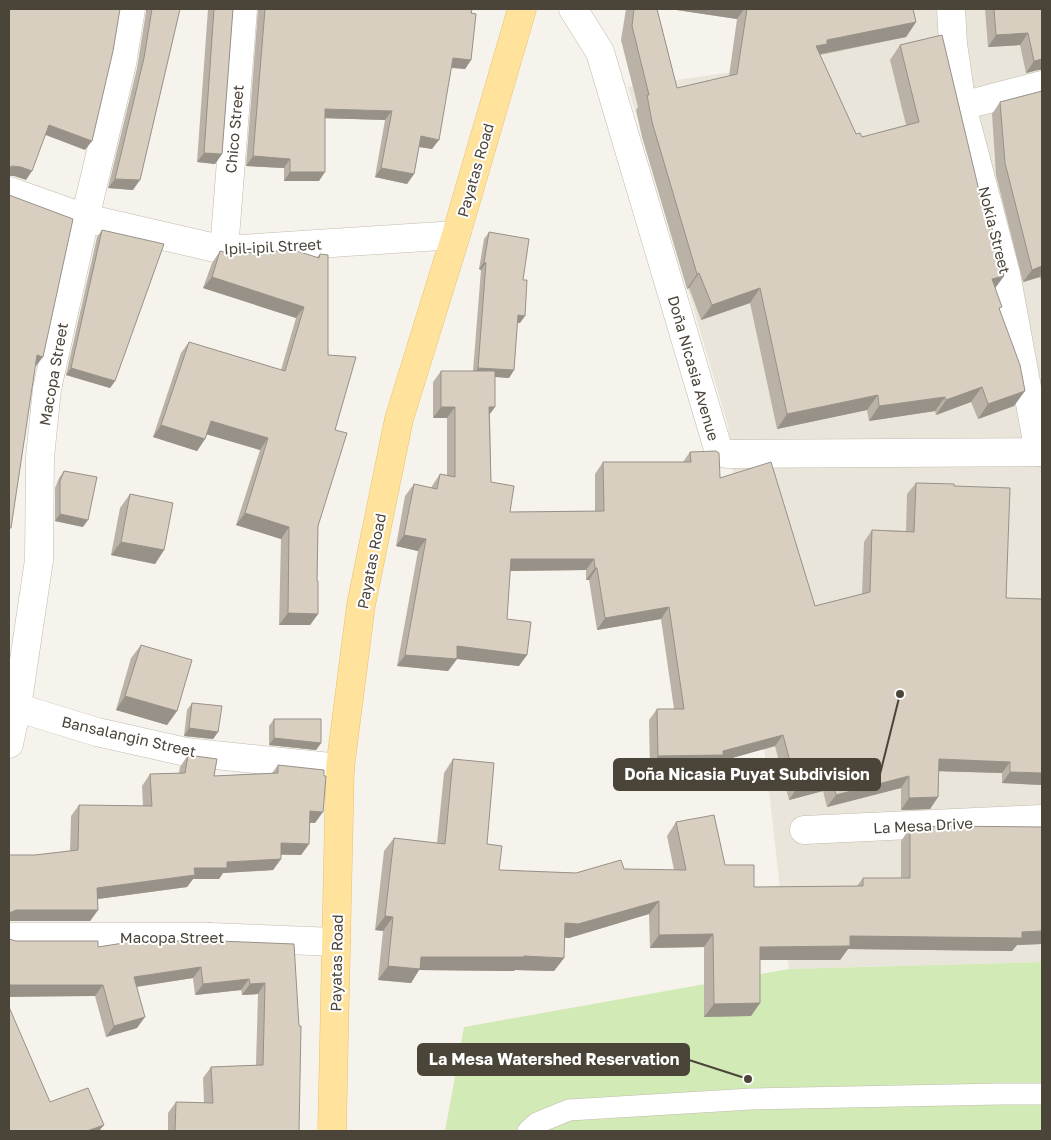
<svg xmlns="http://www.w3.org/2000/svg" width="1051" height="1140" viewBox="0 0 1051 1140" font-family="'Golos Text',sans-serif">
	<style>
		.residential { fill: #eae5da }
		.green { fill: #d2eab5 }
		.lines { fill: none; stroke-linecap: round; stroke-linejoin: round }
		.service-casing { stroke: #c2bbae; stroke-width: 22 }
		.pedestrian-casing { stroke: #c2bbae; stroke-width: 29 }
		.minor-casing { stroke: #c2bbae; stroke-width: 29 }
		.primary-casing { stroke: #e6c16a; stroke-width: 29 }
		.service { stroke: #fff; stroke-width: 21 }
		.pedestrian { stroke: #fff; stroke-width: 28 }
		.minor { stroke: #fff; stroke-width: 28 }
		.primary { stroke: #ffe39c; stroke-width: 28 }
		.wall { fill: #bab2a6 }
		.shaded-wall { fill: #979187 }
		.building { fill: #d8cfc1; stroke: #979187 }
		.labels { text-anchor: middle; dominant-baseline: central; stroke-width: 4; stroke-linejoin: round; paint-order: stroke }
		.street-label { font-size: 15px; fill: #4b4439; stroke: #fff }
		.leader { fill: none; stroke: #4b4439; stroke-width: 2 }
		.callout-dot { fill: #4b4439; stroke: #fff; stroke-width: 2 }
		.callout { fill: #4b4439; stroke: #4b4439; stroke-width: 2 }
		.callout-label { font-size: 16px; text-anchor: middle; font-weight: bold; fill: #fff }
	</style>
	<rect width="100%" height="100%" fill="#f6f3ec"/>
	<path class="residential" d="M762 9H1042V962L789 969 728 426 628 87 760 68Z"/>
	<path class="green" d="M1042 962V1131H445L464 1027 789 969Z"/>
	<g class="lines">
		<g class="service-casing">
			<path id="service" d="M528 1131 537 1123 569 1110 751 1099 1000 1094H1042"/>
		</g>
		<g class="pedestrian-casing">
			<g id="pedestrian">
				<path d="M962 106 1042 85"/>
				<path d="M224 250 243 9"/>
				<path d="M17 707 39 560 40 457 47 389 85 218 122 64 131 9"/>
				<path d="M210 937 336 942"/>
			</g>
		</g>
		<g class="minor-casing">
			<g id="minor">
				<path d="M573 9 600 52 719 452 727 454H735L1042 452"/>
				<path d="M951 9 953 44 962 106 1006 274 1039 452"/>
				<path d="M9 191 85 218 224 250 456 235"/>
				<path d="M9 705 97 732 186 752 340 768"/>
				<path d="M9 744 17 707"/>
				<path d="M804 830 1042 819"/>
				<path d="M9 937H210"/>
			</g>
		</g>
		<g class="primary-casing">
			<path id="primary" d="M332 1131 340 768 361 605 399 419 456 235 522 9"/>
		</g>
		<use href="#service" class="service"/>
		<use href="#pedestrian" class="pedestrian"/>
		<use href="#minor" class="minor"/>
		<use href="#primary" class="primary"/>
	</g>
	<g class="wall">
		<path d="M146 9H180L133 190 108 188 137 68 146 12Z"/>
		<path d="M208 9H233L222 154 215 164 197 162Z"/>
		<path d="M258 9H472L471 60 465 69 451 68 432 149 419 147 414 174 407 184 375 177 385 120 325 118 319 181H284V168L246 166Z"/>
		<path d="M626 9H657L677 88 729 76 737 19 670 9H913L916 22 906 37 820 55 856 134 862 137 906 125 890 60 900 45 986 220 1004 276 995 288 1000 310 1014 406 978 419 971 402 936 415 935 411 869 421 867 410 777 429 750 303 701 320 689 288 687 289 642 137 636 110 638 107 621 40Z"/>
		<path d="M985 9H1042V70H1038L1026 73 1020 45 988 47Z"/>
		<path d="M1042 91V285L1040 277 1023 282 996 175 992 114 1000 102Z"/>
		<path d="M102 230 115 381 110 388 66 375 97 237Z"/>
		<path d="M489 232 523 280 520 323H517L514 370 509 378 495 377 490 414 491 482 510 512 595 511V474L603 462H683L690 452 720 478 815 606 862 594 864 542 872 530 906 531 907 494 916 483 954 486 1006 598 1042 785 1002 783V773L939 771 938 797 930 809 901 810V788L827 807 823 791 789 800 775 746 718 762 715 766 650 768 649 720 657 709H674L661 619 597 630 589 580H586V570L510 571 507 619 519 666 457 659 448 671 397 666 418 551 396 546 405 496 414 484 431 488 432 486 440 474 447 475V418H433V382L441 371H473L481 270 479 269 484 239Z"/>
		<path d="M220 251 231 254 261 255 263 252 317 257 320 254 335 430 318 526 317 581 318 614 310 625H279L281 539 236 525 260 450 207 434 205 439 197 451 153 437 181 353 189 342 281 370 296 318 203 288 212 263Z"/>
		<path d="M64 471 83 527 55 521V488L59 478Z"/>
		<path d="M130 494 164 550 155 564 111 555 120 508Z"/>
		<path d="M141 645 177 711 167 725 116 710 131 658Z"/>
		<path d="M192 703 218 732 213 739 184 736 187 710Z"/>
		<path d="M274 719 321 743 316 750 269 745V726Z"/>
		<path d="M188 755 214 776 272 773 278 765 315 823H310L309 844 301 855H281V859L273 870 223 873 219 879H193L187 887 98 899V910L90 921H9V855H35L70 851 71 816 79 805 143 806 142 786 150 774 179 773 180 767Z"/>
		<path d="M453 759 487 844 499 870 576 873 624 869 674 870 667 836 676 822 725 865 754 887 857 886 863 878H901V841L910 828 1042 827V944L1017 945 1012 951 848 949 840 960H760V1003L751 1016 704 1017V947L650 948 649 914 569 938 565 937 564 958 554 971 515 970 514 971 419 970 411 983 378 980 383 931 375 930 384 851 394 838 437 843 444 773Z"/>
		<path d="M9 940 16 941 98 947 294 944 299 1131H168V1113L176 1102 204 1103 203 1078 211 1067 256 1065 258 994 242 995 241 990 195 995 193 978 137 987V1028L106 1037 95 996Z"/>
	</g>
	<g class="shaded-wall">
		<path d="M670 9H744L737 19Z"/>
		<path d="M916 22 906 37 820 54 817 59 816 46 827 40Z"/>
		<path d="M1028 33 1020 45 988 47 996 35Z"/>
		<path d="M453 58 471 60 465 69 446 67Z"/>
		<path d="M1042 59V70H1038L1026 73 1034 61Z"/>
		<path d="M325 109 392 111 385 120 318 118Z"/>
		<path d="M49 125 92 141 85 150 43 134Z"/>
		<path d="M421 136 439 140 432 149 414 146Z"/>
		<path d="M204 153 222 154 215 164 197 162Z"/>
		<path d="M253 156 290 159 284 168 246 166Z"/>
		<path d="M12 166 21 167 32 171 26 180 14 176H9V168Z"/>
		<path d="M381 168 414 174 407 184 375 177Z"/>
		<path d="M290 172H325L319 181H284Z"/>
		<path d="M115 179 140 180 133 190 108 188Z"/>
		<path d="M484 262 486 263 481 270 479 269Z"/>
		<path d="M1042 266V273L1040 277 1023 282 1032 270Z"/>
		<path d="M699 273 689 288 687 289 697 274Z"/>
		<path d="M1004 276 993 291 992 279Z"/>
		<path d="M212 277 304 307 296 318 203 288Z"/>
		<path d="M760 288 750 303 701 320 712 305Z"/>
		<path d="M518 315 525 316 520 323 513 322Z"/>
		<path d="M37 355 43 357 36 366 30 365Z"/>
		<path d="M71 368 115 381 110 388 66 375Z"/>
		<path d="M478 368 514 370 509 378 473 375Z"/>
		<path d="M982 387 971 402 936 415 946 400Z"/>
		<path d="M1025 391 1014 406 978 419 988 404Z"/>
		<path d="M878 395 867 410 777 429 787 414Z"/>
		<path d="M945 397 935 411 869 421 879 406Z"/>
		<path d="M441 407H455L447 418H433Z"/>
		<path d="M489 407H495L487 418Z"/>
		<path d="M211 421 268 438 260 450 202 433Z"/>
		<path d="M161 425 205 439 197 451 153 437Z"/>
		<path d="M245 513 289 527 281 539 236 525Z"/>
		<path d="M60 514 88 520 83 527 55 521Z"/>
		<path d="M404 535 426 539 418 551 396 546Z"/>
		<path d="M121 542 164 550 155 564 111 555Z"/>
		<path d="M511 559H594L586 570 503 571Z"/>
		<path d="M595 568H597L589 580H586Z"/>
		<path d="M669 607 661 619 597 630 605 618Z"/>
		<path d="M288 613 318 614 310 625H279Z"/>
		<path d="M457 646 527 655 519 666 449 658Z"/>
		<path d="M405 655 457 659 448 671 397 666Z"/>
		<path d="M125 696 177 711 167 725 116 710Z"/>
		<path d="M189 728 218 732 213 739 184 736Z"/>
		<path d="M783 735 775 746 718 762 715 766 650 768 658 756 723 751Z"/>
		<path d="M274 738 321 743 316 750 269 745Z"/>
		<path d="M939 759 1010 762 1002 773 931 771Z"/>
		<path d="M1010 772 1042 773V785L1002 783Z"/>
		<path d="M909 776 901 788 827 807 836 795Z"/>
		<path d="M831 779 823 791 789 800 797 788Z"/>
		<path d="M938 797 930 809 901 810 909 798Z"/>
		<path d="M310 811 323 812 315 823 303 822Z"/>
		<path d="M281 843 309 844 301 855 273 854Z"/>
		<path d="M281 859 273 870 223 873 219 879H193L187 887 90 900 97 888 194 868 227 862Z"/>
		<path d="M659 901 649 914 569 938 556 937 565 923Z"/>
		<path d="M16 910H98L90 921H9V913Z"/>
		<path d="M385 916 393 917 383 931 375 930Z"/>
		<path d="M1042 931V944L1017 945 1012 951 848 949 840 960H750L760 947 850 936Z"/>
		<path d="M713 934 704 947 650 948 659 935Z"/>
		<path d="M524 956 564 958 554 971 515 970 514 971 419 970 411 983 378 980 388 966 421 957Z"/>
		<path d="M201 967 193 978 127 988 134 977Z"/>
		<path d="M249 979 241 990 195 995 203 984Z"/>
		<path d="M265 983 258 994 242 995 250 984Z"/>
		<path d="M9 985H103L95 996 9 997Z"/>
		<path d="M760 1003 751 1016 704 1017 714 1004Z"/>
		<path d="M145 1017 137 1028 106 1037 114 1026Z"/>
		<path d="M104 1125 99 1131H87Z"/>
	</g>
	<g class="building">
		<path d="M9 9H120L113 51 92 141 49 125 32 171 21 167 12 166 9 168Z"/>
		<path d="M152 9H180L140 180 115 179 144 58Z"/>
		<path d="M214 9H233L222 154 204 153Z"/>
		<path d="M265 9H472L471 13 476 14 471 60 453 58 439 140 421 136 414 174 381 168 392 111 325 109V172H290V159L253 156Z"/>
		<path d="M634 9H657L677 88 737 74 747 9H913L916 22 827 40V44L816 46 856 134 860 133 862 137 919 122 900 45 942 35 986 220H990L1001 263 1004 276 992 279 1002 307 999 308 1020 365 1025 391 988 404 982 387 946 400 945 397 879 406 878 395 787 414 760 288 712 305 699 273 697 274 652 122 647 95H649L632 26Z"/>
		<path d="M994 9H1042V59L1034 61 1028 33 996 35Z"/>
		<path d="M1042 91V266L1032 270 1005 163 1000 102Z"/>
		<path d="M9 195 73 219 43 357 37 355 11 528H9Z"/>
		<path d="M102 230 164 244 115 381 71 368Z"/>
		<path d="M489 232 529 239 523 280H527L525 316 518 315 514 370 478 368 486 263 484 262Z"/>
		<path d="M294 250 319 258 320 254 328 255V355L356 357 335 430 347 433 318 526 317 581H318V614L288 613 289 527 245 513 268 438 211 421 205 439 161 425 189 342 285 371 304 307 212 277 220 251 231 254 255 252 262 255 263 252Z"/>
		<path d="M441 371H495V407H489L491 482 514 486 510 512 604 511 603 462H691L690 452 716 451 719 453 720 478 771 462 815 606 870 592 872 530 914 532 916 483 954 484V486L1010 488 1006 598 1042 599V773L1010 772V762L939 759 938 797 909 798V776L836 795 831 779 797 788 783 735 723 751V755L658 756 657 709H684L669 607 605 618 597 568H595L594 559H511L507 619 531 622 527 655 457 646V659L405 655 426 539 404 535 414 484 437 489 440 474 455 477V407H441Z"/>
		<path d="M64 471 97 477 88 520 60 514V481Z"/>
		<path d="M130 494 173 503 164 550 121 542Z"/>
		<path d="M141 645 192 660 177 711 125 696Z"/>
		<path d="M192 703 222 706 218 732 189 728Z"/>
		<path d="M274 719H321V743L274 738Z"/>
		<path d="M188 755 217 759 214 776 278 773V765L324 770V776H326L323 812 310 811 309 844 281 843V859L227 862V868H194L195 875 97 888 98 910H16L9 913V855H35L78 850 79 805 152 806 150 774 185 773Z"/>
		<path d="M453 759 494 763 487 844 502 846 499 870 576 873 621 860 624 869 686 870 676 822 714 815 725 865H754V887L863 886V878H910V828L941 826 1042 827V931L1022 932V938L850 936V946L760 947V1003L714 1004 713 934 659 935V901L578 924 565 923 564 958 524 956V957H421L420 969 388 966 393 917 385 916 394 838 445 844Z"/>
		<path d="M9 939 16 941H98V947L136 941H218L294 944 299 1026H301L299 1131H175L176 1102 213 1103 211 1067 263 1065 265 983 250 984 249 979 203 984 201 967 134 977 145 1017 114 1026 103 985H9Z"/>
		<path d="M9 1007 50 1102 88 1088 104 1125 87 1131H9Z"/>
	</g>
	<g class="labels">
		<g class="street-label">
			<text transform="translate(234 129) rotate(-85)">Chico Street</text>
			<text transform="translate(475 170) rotate(-74)">Payatas Road</text>
			<text transform="translate(995 230) rotate(76)">Nokia Street</text>
			<text transform="translate(273 246) rotate(-3)">Ipil-ipil Street</text>
			<text transform="translate(694 368) rotate(74)">Doña Nicasia Avenue</text>
			<text transform="translate(53 374) rotate(-80)">Macopa Street</text>
			<text transform="translate(371 561) rotate(-79)">Payatas Road</text>
			<text transform="translate(129 736) rotate(13)">Bansalangin Street</text>
			<text transform="translate(923 825) rotate(-3)">La Mesa Drive</text>
			<text x="172" y="937">Macopa Street</text>
			<text transform="translate(336 963) rotate(-89)">Payatas Road</text>
		</g>
	</g>
	<path class="leader" d="M900 694L880 774M748 1079L689 1060"/>
	<g class="callout-dot">
		<circle cx="900" cy="694" r="5"/>
		<circle cx="748" cy="1079" r="5"/>
	</g>
	<g class="callout">
		<rect x="614" y="759" width="266" height="31" rx="5"/>
		<rect x="418" y="1044" width="271" height="31" rx="5"/>
	</g>
	<g class="callout-label">
		<text x="747" y="780">Doña Nicasia Puyat Subdivision</text>
		<text x="554" y="1065">La Mesa Watershed Reservation</text>
	</g>
	<rect width="1051" height="1140" fill="none" stroke="#4b4439" stroke-width="20"/>
</svg>
